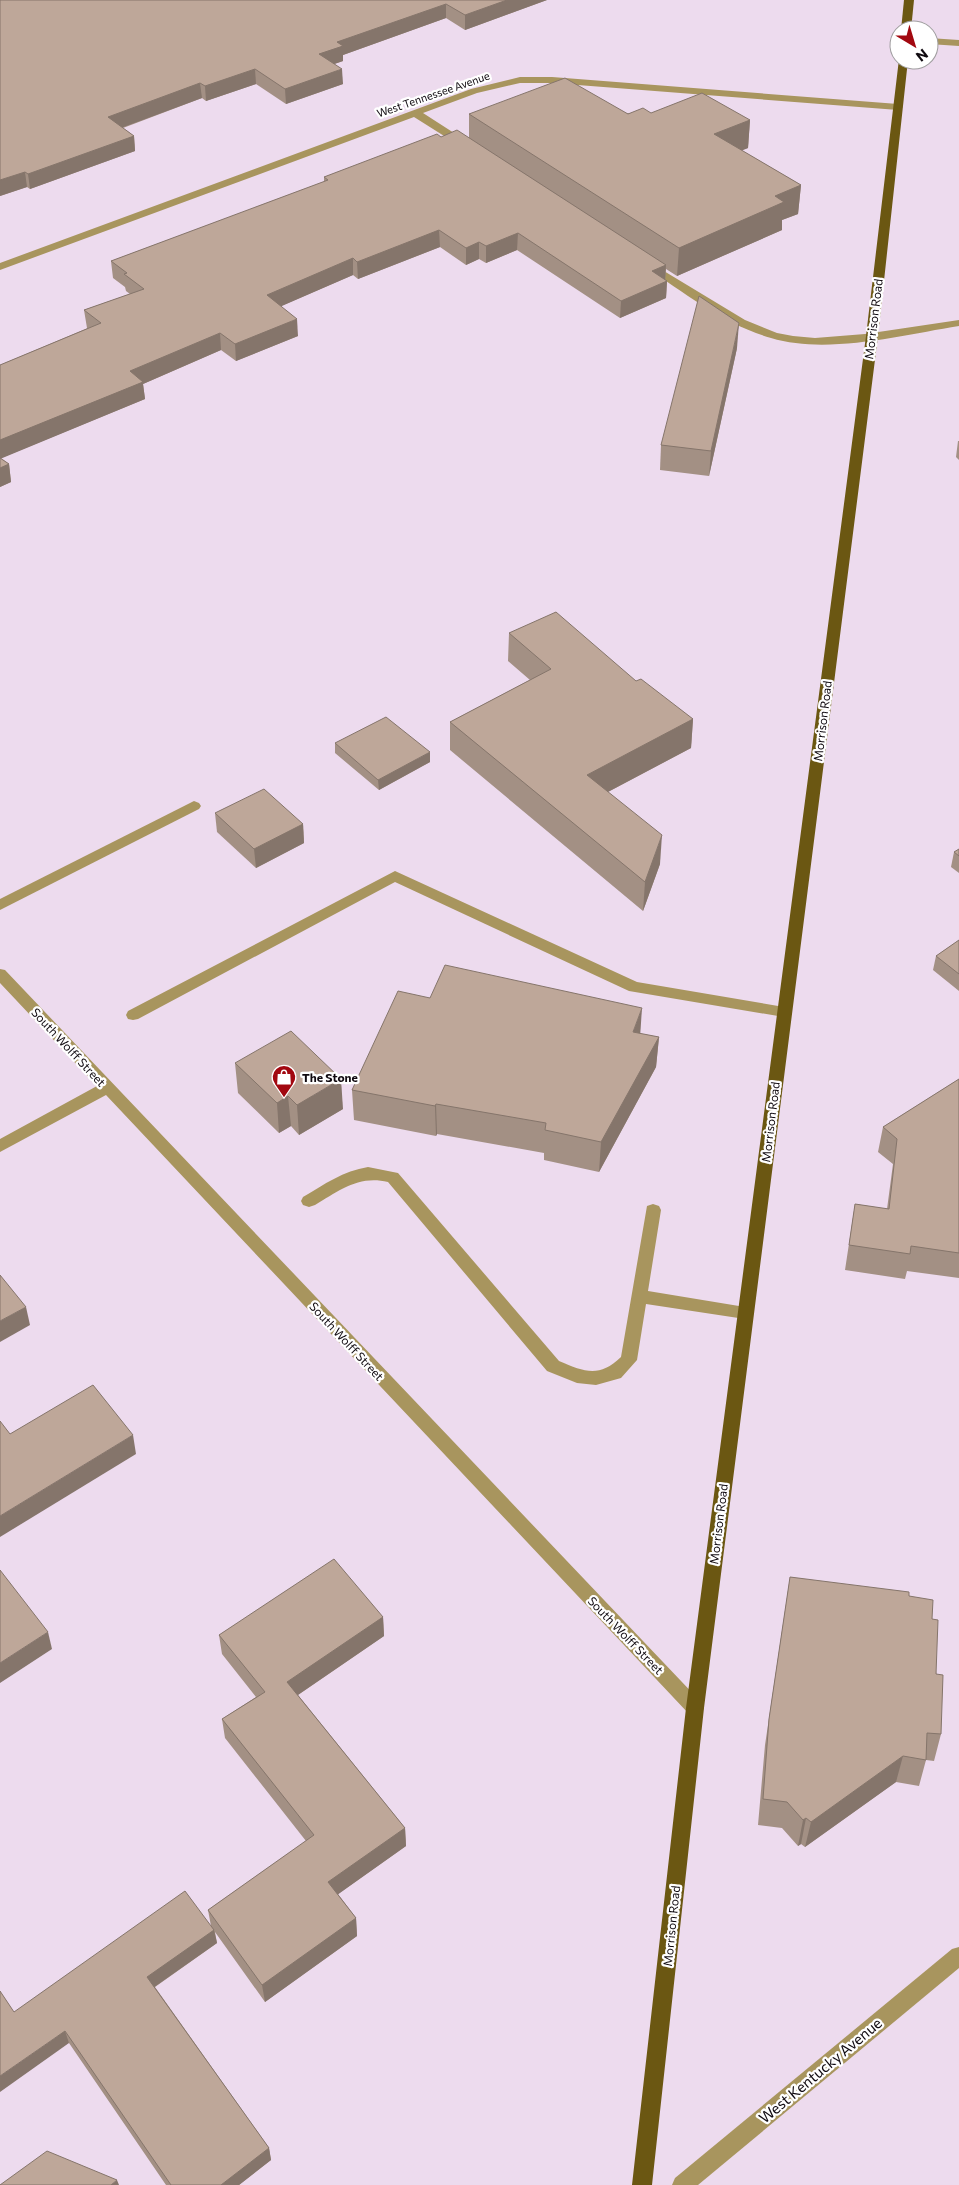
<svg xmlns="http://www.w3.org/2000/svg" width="959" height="2185" viewBox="0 0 959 2185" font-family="Commissioner,sans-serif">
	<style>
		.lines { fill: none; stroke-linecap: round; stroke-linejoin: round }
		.minor { fill: #a8955e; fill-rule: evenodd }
		.major { fill: #6b5712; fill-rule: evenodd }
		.wall { fill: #a39084 }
		.shaded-wall { fill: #85756b }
		.building { fill: #bea799; stroke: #85756b }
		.labels { text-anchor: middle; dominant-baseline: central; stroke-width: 4.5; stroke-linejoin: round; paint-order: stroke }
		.far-street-label { font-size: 11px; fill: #0f090f; stroke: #fff }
		.street-label { font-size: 12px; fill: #0f090f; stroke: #fff }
		.poi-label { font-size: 12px; font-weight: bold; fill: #0f090f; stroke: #fff; text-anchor: start }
		.near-street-label { font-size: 15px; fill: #0f090f; stroke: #fff }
	</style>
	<rect width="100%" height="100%" fill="#eddbee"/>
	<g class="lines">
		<g class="minor">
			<path d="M929 38 959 40V46L929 44Z"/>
			<path d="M520 77H552L898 104 903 107 898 110 552 83H520L477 93 423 113 468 142V146H460L414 117 0 270V263L471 89Z"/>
			<path d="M649 262 745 320 777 333 793 336 815 338 865 334 959 320V326C902 335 827 355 771 338 725 325 685 293 645 267L644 265Z"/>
			<path d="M194 801 199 803 201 806 199 809 0 910V899Z"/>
			<path d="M395 871 637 982 784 1007 789 1008 791 1012 789 1016 784 1017 629 991 395 882 138 1019 133 1020 128 1019 126 1015 128 1011Z"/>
			<path d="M0 969 5 970 701 1702 704 1708 701 1714 695 1716 689 1714 106 1095 0 1152V1139L97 1086 0 983Z"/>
			<path d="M368 1167 398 1173 559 1361C585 1372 599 1378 621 1357L647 1206 653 1204 659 1206 661 1210 648 1291 745 1307 751 1308 753 1313 751 1318 745 1319 646 1304 637 1360 621 1378 596 1385 577 1383 547 1371 388 1182C358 1175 339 1191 315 1205L309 1207 303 1205 301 1201 303 1197C325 1184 343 1171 368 1167Z"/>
			<path d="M959 1947V1968L698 2185H672L675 2178 952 1949Z"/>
		</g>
		<g class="major">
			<path d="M904 0H914L911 30H901Z"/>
			<path d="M899 59 908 60 878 336 704 1708 652 2185H632L686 1708 866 336Z"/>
		</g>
	</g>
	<g class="wall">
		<path d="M0 0H547L465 30 446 18 343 55V61L334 64 343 84 286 104 256 84 206 101 202 98 123 128 134 136 135 151 30 189 27 187 0 196Z"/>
		<path d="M651 113 750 120 748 148 741 150 801 185 798 214 782 220V230L677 276 666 269 665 280 667 281 666 298 620 318 517 250 486 263 479 259 466 265 440 247 358 279 353 275 281 306 298 336 236 361 221 350 143 384 145 399 1 458 9 464 11 482 0 487V365L88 328H87L84 310 130 294 126 291 125 287 113 278 111 261 324 182V177L441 137 469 138V114Z"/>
		<path d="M737 348 709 476 660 470 661 445Z"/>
		<path d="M958 441H959V460L956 457Z"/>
		<path d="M509 633 636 681 693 719 691 748 608 792 660 864 643 911 450 750V722L530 680 508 661Z"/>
		<path d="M335 743 430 762 379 790 335 753Z"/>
		<path d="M215 813 303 824 304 843 256 868 217 832Z"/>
		<path d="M959 849V873L951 867 954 852Z"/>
		<path d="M959 940V991L933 970 936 956Z"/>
		<path d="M430 998 659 1037 656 1067 599 1172 544 1160V1153L437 1134 436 1136 354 1120 352 1090Z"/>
		<path d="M235 1063 343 1109 299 1135 291 1126 279 1133 238 1093Z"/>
		<path d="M959 1079V1278L907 1271 905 1279 845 1270 855 1204 887 1209 893 1164 878 1152 883 1127Z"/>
		<path d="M790 1577 909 1596 932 1619 941 1734 934 1761 926 1760 919 1786 896 1782 805 1847 801 1844 798 1846 782 1828 758 1825 765 1745Z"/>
		<path d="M383 1617 384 1636 298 1695 405 1828 406 1846 338 1894 356 1918 357 1936 265 2002 215 1932 217 1943 155 1987 269 2148 271 2160 239 2185H166L69 2043 14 2012 211 1926 208 1910 306 1841 225 1738 222 1719 256 1697 222 1654 219 1635Z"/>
	</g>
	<g class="shaded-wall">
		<path d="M507 0H547L465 30V15Z"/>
		<path d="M446 4V18L343 55V61L320 69 319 54 337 42Z"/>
		<path d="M255 69 256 84 206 101 205 86Z"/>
		<path d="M342 69 343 84 286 104 285 89Z"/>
		<path d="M200 83 202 98 110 132 108 117Z"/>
		<path d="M750 120 748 148 712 163 714 134Z"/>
		<path d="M134 136 135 151 30 189 28 174Z"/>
		<path d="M25 172 27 187 0 196V180Z"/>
		<path d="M801 185 798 214 782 220V230L677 276 679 248 775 196Z"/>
		<path d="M439 230 440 247 358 279 357 262Z"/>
		<path d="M518 233 517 250 486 263V246Z"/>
		<path d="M479 242V259L466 265V248Z"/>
		<path d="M353 258V275L268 312 267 295Z"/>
		<path d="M666 265 665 282 652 271Z"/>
		<path d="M667 281 666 298 620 318 621 301Z"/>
		<path d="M297 319 298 336 236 361 235 344Z"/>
		<path d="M739 323 737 348 709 476 711 451Z"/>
		<path d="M220 333 221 350 143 384 145 399 0 459V440L130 371Z"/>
		<path d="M9 464 11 482 0 487V468Z"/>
		<path d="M693 719 691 748 585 804 587 775Z"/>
		<path d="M430 752V762L379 790 378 780Z"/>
		<path d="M303 824 304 843 256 868 254 849Z"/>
		<path d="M662 835 660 864 643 911 645 882Z"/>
		<path d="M642 1008 640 1038 633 1032Z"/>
		<path d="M659 1037 656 1067 599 1172 601 1142Z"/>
		<path d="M341 1079 343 1109 299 1135 297 1105Z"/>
		<path d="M288 1096 291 1126 279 1133 277 1103Z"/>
		<path d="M436 1104 437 1134 436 1136 435 1106Z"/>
		<path d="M26 1307 30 1325 0 1342V1321Z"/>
		<path d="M133 1435 136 1454 0 1537V1516Z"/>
		<path d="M383 1617 384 1636 289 1701 287 1682Z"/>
		<path d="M48 1632 52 1649 0 1683V1663Z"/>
		<path d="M903 1756 896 1782 805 1847 811 1822Z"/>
		<path d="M806 1818 801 1844 798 1846 803 1820Z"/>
		<path d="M405 1828 406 1846 330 1900 328 1882Z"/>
		<path d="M356 1918 357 1936 265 2002 262 1985Z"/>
		<path d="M214 1930 217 1943 150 1990 147 1977Z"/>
		<path d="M65 2031 69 2043 0 2092V2076Z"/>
		<path d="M269 2148 271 2160 239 2185H221Z"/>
		<path d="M117 2180 119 2185H111Z"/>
	</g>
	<g class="building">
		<path d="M0 0H507L465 15 446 4 337 42 343 46 319 54 342 69 285 89 255 69 205 86 200 83 108 117 134 136 28 174 25 172 0 180Z"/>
		<path d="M565 78 628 114 643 108 651 113 702 93 750 120 714 134 801 185 775 196 784 202 679 248 469 114Z"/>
		<path d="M457 130 666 265 652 271 667 281 621 301 518 233 486 246 479 242 466 248 439 230 357 262 353 258 267 295 297 319 235 344 220 333 130 371 143 382 0 440V365L101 323 84 310 144 289 124 274 127 273 111 261 328 180 324 177 437 134 441 137Z"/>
		<path d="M699 296 739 323 711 451 661 445Z"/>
		<path d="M0 458 9 464 0 468Z"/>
		<path d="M556 612 636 681 641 679 693 719 587 775 662 835 645 882 450 722 551 669 509 633Z"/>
		<path d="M386 717 430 752 378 780 335 743Z"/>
		<path d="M264 789 303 824 254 849 215 813Z"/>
		<path d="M959 849V856L954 852Z"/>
		<path d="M959 940V974L936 956Z"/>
		<path d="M445 965 642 1008 633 1032 659 1037 601 1142 545 1130 546 1123 436 1104 435 1106 352 1090 398 991 430 998Z"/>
		<path d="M291 1031 341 1079 297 1105 288 1096 277 1103 235 1063Z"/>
		<path d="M959 1079V1253L911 1246 910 1254 849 1245 855 1204 889 1209 897 1139 883 1127Z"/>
		<path d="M0 1275 26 1307 0 1321Z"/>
		<path d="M93 1385 133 1435 0 1516V1421L10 1434Z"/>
		<path d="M334 1559 383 1617 287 1682 405 1828 328 1882 356 1918 262 1985 208 1910 314 1835 222 1719 265 1692 219 1635Z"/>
		<path d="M0 1570 48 1632 0 1663Z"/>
		<path d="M790 1577 909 1592V1596L933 1600 932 1619 938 1620 936 1674 943 1675 941 1734 927 1733 926 1760 903 1756 811 1822 806 1818 803 1820 787 1802 763 1799 769 1719Z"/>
		<path d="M185 1891 214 1930 147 1977 269 2148 221 2185H171L65 2031 0 2076V1991L14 2012Z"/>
		<path d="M47 2151 117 2180 111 2185H0Z"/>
	</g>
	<defs>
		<g id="shop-pin" transform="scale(1.25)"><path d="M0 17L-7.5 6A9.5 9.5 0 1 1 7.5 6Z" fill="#a20810" stroke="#fff"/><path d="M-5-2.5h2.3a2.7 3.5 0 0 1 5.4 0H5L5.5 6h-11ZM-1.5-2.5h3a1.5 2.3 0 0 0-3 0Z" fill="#fff"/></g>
	</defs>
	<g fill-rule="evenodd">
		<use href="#shop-pin" x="284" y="1077"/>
	</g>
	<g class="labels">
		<g class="far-street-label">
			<text transform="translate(433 94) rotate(-19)">West Tennessee Avenue</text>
		</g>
		<g class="street-label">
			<text transform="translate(873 319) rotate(-83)">Morrison Road</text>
			<text transform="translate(822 721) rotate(-83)">Morrison Road</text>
			<text transform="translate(69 1047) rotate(47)">South Wolff Street</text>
			<text transform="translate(770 1122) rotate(-83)">Morrison Road</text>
			<text transform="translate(347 1341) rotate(47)">South Wolff Street</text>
			<text transform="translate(718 1524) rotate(-83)">Morrison Road</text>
			<text transform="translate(626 1635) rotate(46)">South Wolff Street</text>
			<text transform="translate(671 1926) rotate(-84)">Morrison Road</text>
		</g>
		<g class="poi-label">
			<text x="302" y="1077">The Stone</text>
		</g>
		<g class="near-street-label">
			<text transform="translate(820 2070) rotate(-40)">West Kentucky Avenue</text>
		</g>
	</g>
	<g transform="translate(914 45) rotate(142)"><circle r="24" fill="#ffffff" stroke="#9f9d9f"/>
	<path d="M0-4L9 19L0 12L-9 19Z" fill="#a20810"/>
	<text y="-8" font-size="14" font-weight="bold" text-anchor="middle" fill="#0f090f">N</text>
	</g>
</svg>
